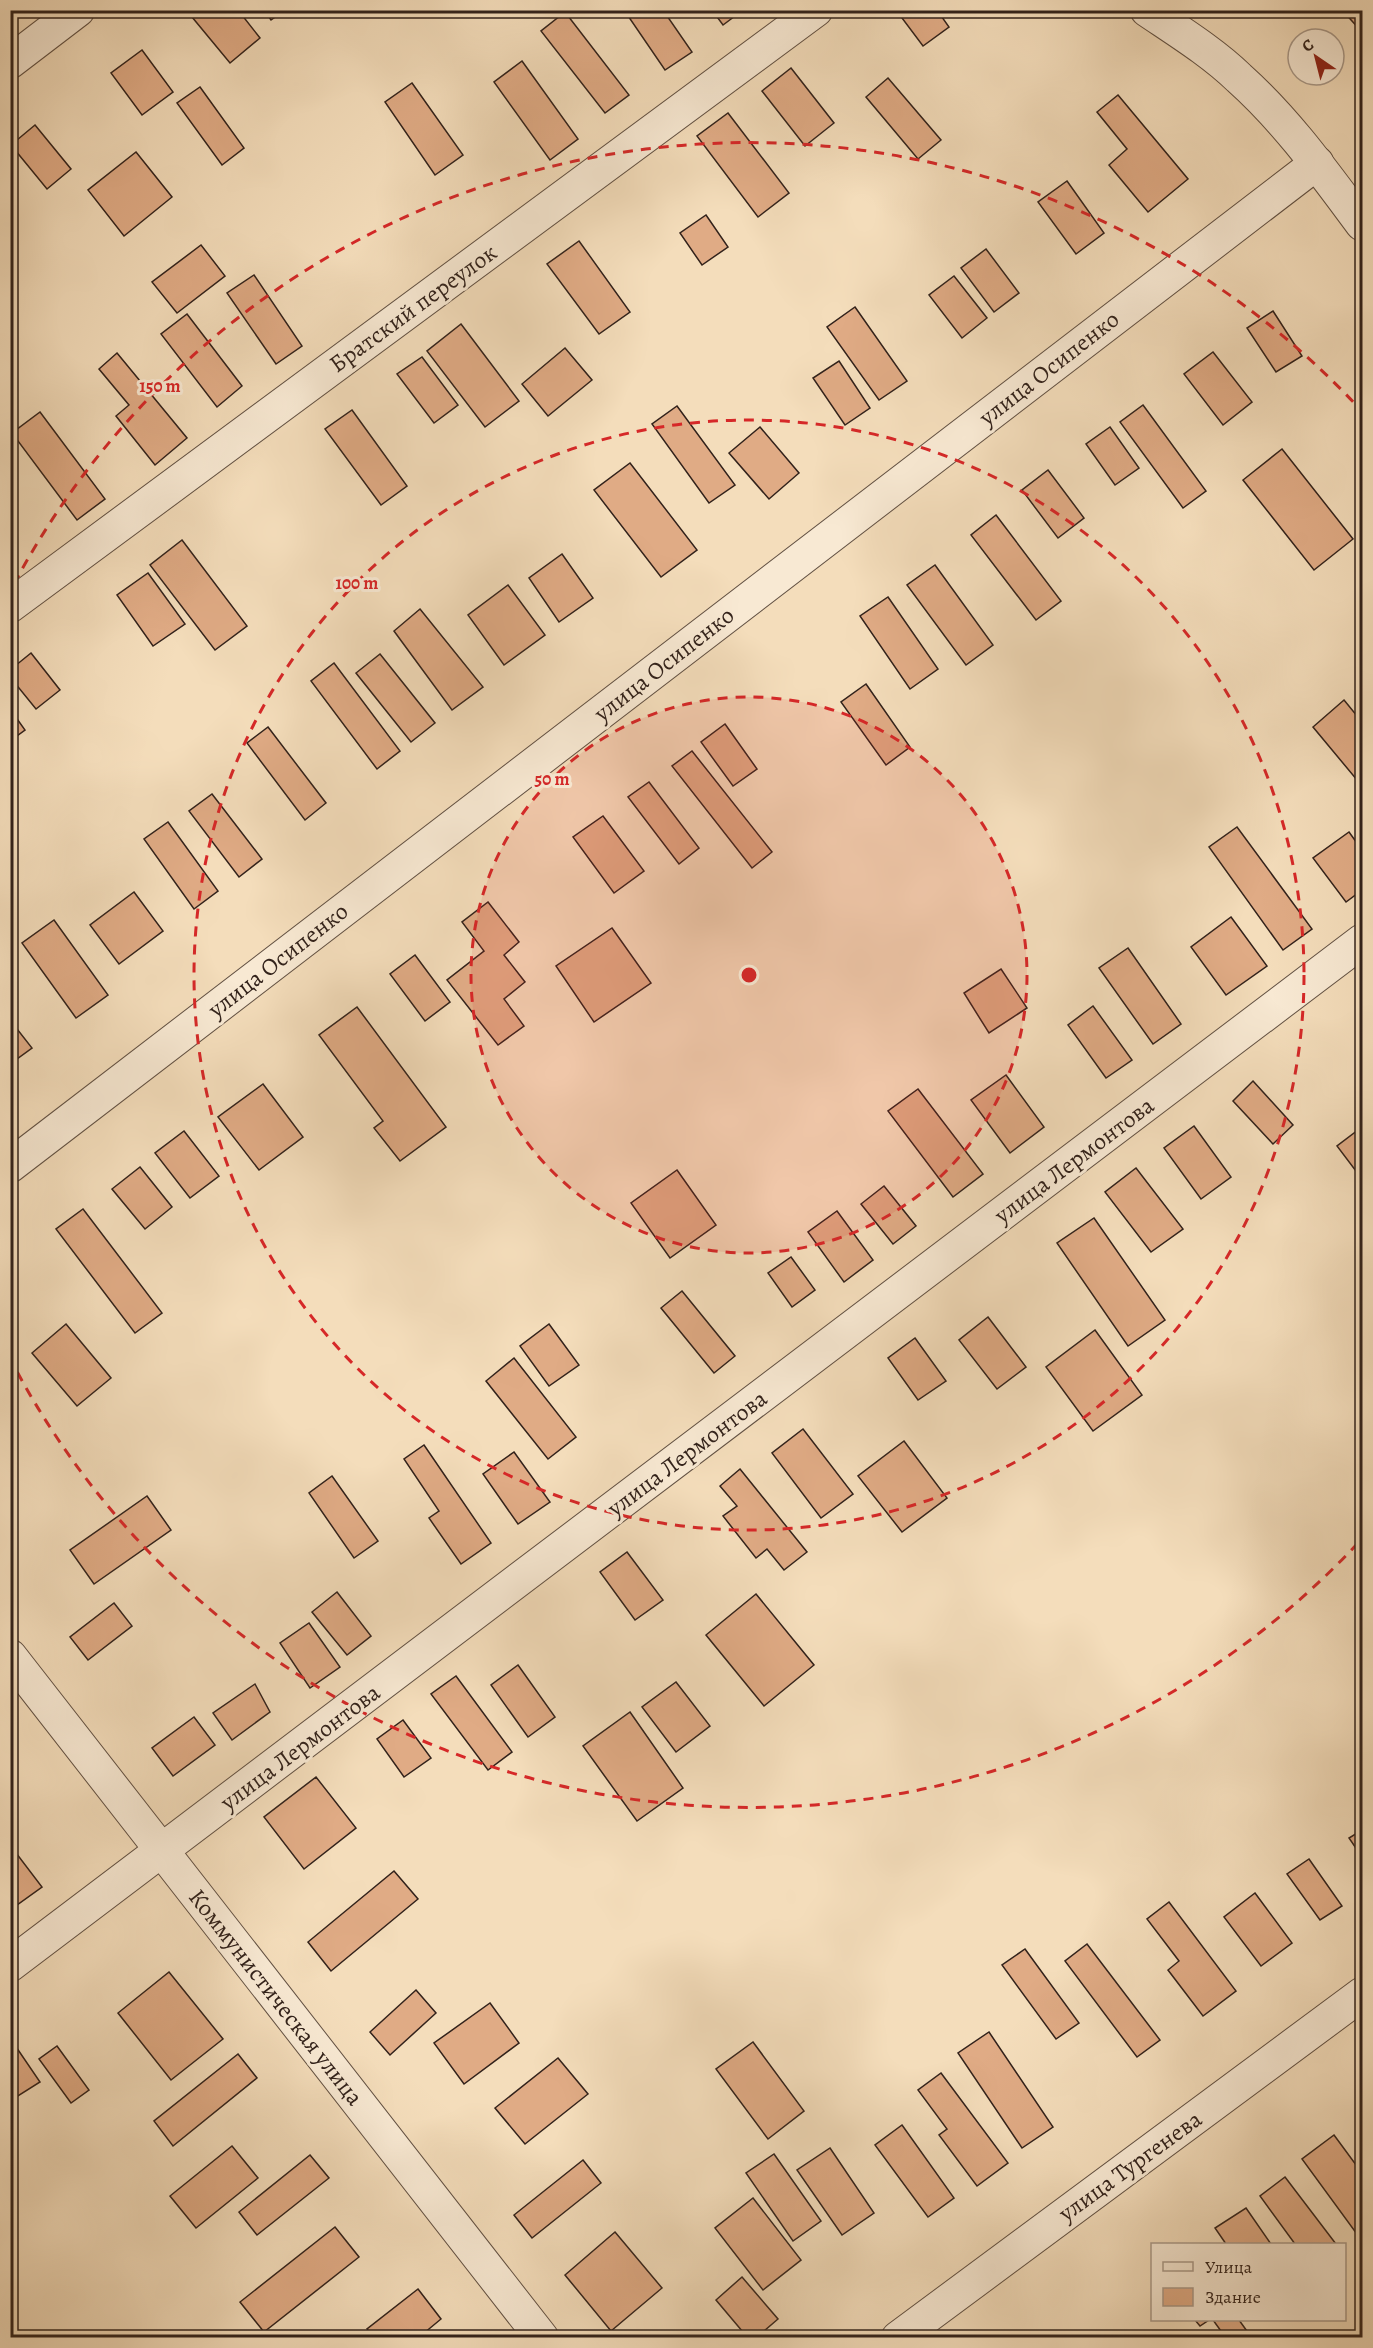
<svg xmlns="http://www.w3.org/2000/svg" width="1373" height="2348" viewBox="0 0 1373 2348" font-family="Alegreya,serif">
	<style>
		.building { fill: #e0ab85; stroke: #32221b; stroke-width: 1.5 }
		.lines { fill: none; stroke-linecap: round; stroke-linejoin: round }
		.minor-casing { stroke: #625143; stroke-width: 35 }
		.tertiary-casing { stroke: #625143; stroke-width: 35 }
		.minor { stroke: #f8e9d3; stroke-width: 33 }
		.tertiary { stroke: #f8e9d3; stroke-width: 33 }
		.ring { fill: none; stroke: #d62828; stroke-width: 3; stroke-dasharray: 10 8 }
		.labels { text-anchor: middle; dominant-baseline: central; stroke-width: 6; stroke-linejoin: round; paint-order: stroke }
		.street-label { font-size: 24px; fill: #32221b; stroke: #f8e9d3 }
		.centre { fill: #d62828; stroke: #f8e9d3; stroke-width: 3 }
		.ring-label { font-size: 18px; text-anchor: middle; font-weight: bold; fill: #d62828; stroke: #f8e9d3; stroke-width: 6; stroke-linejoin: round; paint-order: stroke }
	</style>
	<rect width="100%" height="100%" fill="#f4ddbb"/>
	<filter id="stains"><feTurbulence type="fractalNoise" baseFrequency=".00333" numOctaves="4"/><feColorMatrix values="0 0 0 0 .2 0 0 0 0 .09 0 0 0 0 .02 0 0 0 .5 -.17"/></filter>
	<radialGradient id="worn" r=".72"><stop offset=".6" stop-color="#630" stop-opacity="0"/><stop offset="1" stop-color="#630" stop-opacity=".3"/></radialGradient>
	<g class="building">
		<path d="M200 10H238L260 38 230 63 192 17Z"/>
		<path d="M264 10H285L271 20Z"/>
		<path d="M624 10H663L692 52 665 70Z"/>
		<path d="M712 10H743L723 25Z"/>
		<path d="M896 10H937L949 27 923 46Z"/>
		<path d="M1342 10H1362V32Z"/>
		<path d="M565 12 629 95 605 113 541 31Z"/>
		<path d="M142 50 173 92 142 115 111 73Z"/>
		<path d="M522 61 578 139 550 160 494 82Z"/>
		<path d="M791 68 834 123 805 146 762 91Z"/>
		<path d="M888 78 941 140 918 159 866 97Z"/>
		<path d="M412 83 463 155 435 175 385 102Z"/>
		<path d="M200 87 244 148 222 165 177 103Z"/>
		<path d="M1118 95 1188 179 1148 212 1109 165 1127 149 1097 112Z"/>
		<path d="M728 113 789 193 758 217 697 136Z"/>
		<path d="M35 125 71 169 47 189 11 145Z"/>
		<path d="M136 152 172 197 124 236 88 190Z"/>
		<path d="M1067 181 1104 233 1076 254 1038 202Z"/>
		<path d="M706 215 728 247 702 265 680 233Z"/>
		<path d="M579 241 630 312 599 334 547 264Z"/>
		<path d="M201 245 225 276 177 313 152 282Z"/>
		<path d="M986 249 1019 293 994 312 961 268Z"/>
		<path d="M254 275 302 346 276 364 227 293Z"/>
		<path d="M954 276 987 318 962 338 929 295Z"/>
		<path d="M855 307 907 381 879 400 827 327Z"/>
		<path d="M1273 311 1302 356 1276 372 1247 328Z"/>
		<path d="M187 314 242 386 217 407 161 334Z"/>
		<path d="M461 324 519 401 485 427 427 351Z"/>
		<path d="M565 348 592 380 548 416 522 384Z"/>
		<path d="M1213 352 1252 402 1223 425 1184 374Z"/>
		<path d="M117 353 187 438 155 465 116 416 129 405 99 369Z"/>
		<path d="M422 357 458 405 434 423 397 374Z"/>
		<path d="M839 361 870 408 845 425 813 378Z"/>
		<path d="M1143 405 1206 491 1183 508 1120 422Z"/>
		<path d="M677 406 735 485 709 503 652 424Z"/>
		<path d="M352 410 407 486 381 505 325 429Z"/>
		<path d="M40 412 105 499 77 520 12 433Z"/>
		<path d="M760 427 799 473 769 499 729 453Z"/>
		<path d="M1110 427 1139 468 1115 485 1086 444Z"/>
		<path d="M1282 449 1353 539 1314 570 1243 480Z"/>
		<path d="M630 463 697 550 661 577 594 490Z"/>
		<path d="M1048 470 1084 518 1058 538 1022 490Z"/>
		<path d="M996 515 1061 601 1036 620 971 535Z"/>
		<path d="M182 540 247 626 215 650 150 565Z"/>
		<path d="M562 554 593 598 559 622 529 578Z"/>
		<path d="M935 565 993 645 966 665 907 585Z"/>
		<path d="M148 573 185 624 153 646 117 595Z"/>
		<path d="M508 585 545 635 504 665 468 615Z"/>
		<path d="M888 597 938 669 910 689 860 616Z"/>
		<path d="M420 609 483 687 452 710 394 631Z"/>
		<path d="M31 653 60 690 36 709 10 677V670Z"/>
		<path d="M380 654 435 723 411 742 356 673Z"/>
		<path d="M334 663 400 751 377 769 311 681Z"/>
		<path d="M866 684 910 747 886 765 841 702Z"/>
		<path d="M1344 700 1362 722V786L1313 727Z"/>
		<path d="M10 709 25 730 10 741Z"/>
		<path d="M725 724 757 769 733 786 701 742Z"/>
		<path d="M268 727 326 803 305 820 247 743Z"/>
		<path d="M692 751 772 852 752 868 672 766Z"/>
		<path d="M649 782 699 848 679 864 628 797Z"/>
		<path d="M212 794 262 859 239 877 189 811Z"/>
		<path d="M603 816 644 871 614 893 573 837Z"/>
		<path d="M168 822 218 891 194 909 144 839Z"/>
		<path d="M1237 827 1312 929 1283 950 1209 847Z"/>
		<path d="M1349 832 1362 850V890L1346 902 1313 858Z"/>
		<path d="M134 892 163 931 119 964 90 925Z"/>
		<path d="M488 902 519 942 504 955 525 982 504 999 524 1026 498 1045 447 980 484 951 462 922Z"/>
		<path d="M1231 917 1267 966 1226 995 1191 947Z"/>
		<path d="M54 920 108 995 76 1018 22 943Z"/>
		<path d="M612 928 651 983 594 1022 556 966Z"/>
		<path d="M1128 948 1181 1024 1153 1044 1099 968Z"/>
		<path d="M415 955 450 1002 425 1021 390 974Z"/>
		<path d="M1001 969 1027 1008 989 1033 964 993Z"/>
		<path d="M1093 1006 1132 1060 1106 1078 1068 1025Z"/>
		<path d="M357 1007 446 1127 400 1161 374 1128 383 1121 319 1035Z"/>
		<path d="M10 1020 32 1048 10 1064Z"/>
		<path d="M1006 1075 1044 1127 1010 1153 971 1100Z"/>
		<path d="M1253 1081 1293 1125 1273 1144 1233 1101Z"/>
		<path d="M263 1084 303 1137 259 1170 218 1117Z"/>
		<path d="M918 1089 983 1174 953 1197 888 1111Z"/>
		<path d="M1194 1126 1231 1177 1201 1199 1164 1148Z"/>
		<path d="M1362 1127V1179L1337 1146Z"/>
		<path d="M184 1131 219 1176 190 1198 155 1153Z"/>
		<path d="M140 1167 172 1207 145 1229 112 1189Z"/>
		<path d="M1136 1168 1183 1229 1151 1252 1105 1192Z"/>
		<path d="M677 1170 716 1225 670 1258 631 1203Z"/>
		<path d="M884 1186 916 1226 893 1244 861 1204Z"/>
		<path d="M83 1209 162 1313 135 1333 56 1229Z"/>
		<path d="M837 1211 873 1260 844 1282 808 1232Z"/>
		<path d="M1094 1218 1165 1320 1128 1346 1057 1243Z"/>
		<path d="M791 1257 815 1290 792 1307 768 1273Z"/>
		<path d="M682 1291 735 1356 714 1373 661 1308Z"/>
		<path d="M988 1317 1026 1367 997 1389 959 1340Z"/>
		<path d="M66 1324 111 1378 77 1406 32 1353Z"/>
		<path d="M549 1324 579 1365 549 1386 520 1346Z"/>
		<path d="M1095 1330 1142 1395 1093 1431 1046 1367Z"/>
		<path d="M915 1338 946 1381 918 1400 888 1358Z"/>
		<path d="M514 1358 576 1437 548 1459 486 1381Z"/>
		<path d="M803 1429 853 1494 821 1518 772 1453Z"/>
		<path d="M904 1441 947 1498 902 1532 858 1476Z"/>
		<path d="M424 1445 491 1543 461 1564 429 1518 439 1511 404 1459Z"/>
		<path d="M514 1452 550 1502 518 1524 483 1474Z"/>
		<path d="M740 1469 807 1552 784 1570 767 1549 756 1558 723 1516 737 1506 720 1486Z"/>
		<path d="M332 1476 378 1541 354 1558 309 1493Z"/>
		<path d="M147 1496 171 1530 94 1584 70 1550Z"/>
		<path d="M627 1552 663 1600 635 1620 600 1572Z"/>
		<path d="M337 1592 371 1636 347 1655 312 1612Z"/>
		<path d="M756 1594 814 1665 764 1706 706 1635Z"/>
		<path d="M114 1603 132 1626 88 1660 70 1637Z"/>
		<path d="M309 1623 340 1667 310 1688 280 1643Z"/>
		<path d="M518 1665 555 1717 528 1737 491 1685Z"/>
		<path d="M456 1676 512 1752 488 1770 431 1694Z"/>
		<path d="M676 1682 710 1726 676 1752 642 1707Z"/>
		<path d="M255 1684 270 1712 232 1740 213 1713Z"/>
		<path d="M630 1712 683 1788 637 1821 583 1746Z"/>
		<path d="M194 1717 215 1745 173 1776 152 1748Z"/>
		<path d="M403 1720 431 1758 404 1777 377 1739Z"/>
		<path d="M316 1777 356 1828 304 1869 264 1817Z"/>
		<path d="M1362 1830V1857L1349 1838Z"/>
		<path d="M10 1845 42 1887 10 1910Z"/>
		<path d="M1309 1859 1342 1906 1320 1920 1287 1874Z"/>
		<path d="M394 1871 418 1899 331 1971 308 1942Z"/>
		<path d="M1255 1893 1292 1943 1261 1966 1224 1917Z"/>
		<path d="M1169 1902 1236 1991 1203 2016 1168 1970 1179 1961 1147 1919Z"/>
		<path d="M1087 1944 1160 2040 1137 2057 1065 1961Z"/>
		<path d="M1025 1949 1079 2023 1056 2039 1002 1965Z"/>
		<path d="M169 1972 223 2039 171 2080 118 2013Z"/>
		<path d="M416 1990 436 2013 390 2055 370 2032Z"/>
		<path d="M490 2003 519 2043 464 2084 434 2043Z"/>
		<path d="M989 2032 1053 2127 1022 2148 958 2053Z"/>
		<path d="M10 2038 40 2082 10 2101Z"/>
		<path d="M753 2042 804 2111 768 2139 716 2069Z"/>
		<path d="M57 2046 89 2090 71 2103 39 2059Z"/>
		<path d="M238 2054 257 2078 173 2146 154 2121Z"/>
		<path d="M558 2058 588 2094 525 2144 495 2108Z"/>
		<path d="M941 2073 1008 2163 977 2186 939 2135 947 2129 918 2090Z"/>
		<path d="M902 2125 954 2198 928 2217 875 2145Z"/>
		<path d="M1334 2135 1362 2173V2241L1302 2159Z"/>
		<path d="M232 2146 258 2178 196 2228 170 2196Z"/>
		<path d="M830 2148 874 2213 842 2235 797 2170Z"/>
		<path d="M774 2154 821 2221 793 2241 746 2173Z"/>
		<path d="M310 2155 329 2178 257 2235 239 2212Z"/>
		<path d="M583 2160 601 2183 532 2238 514 2215Z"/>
		<path d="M1285 2177 1336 2244H1295L1260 2196Z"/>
		<path d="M753 2198 801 2260 763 2290 715 2228Z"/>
		<path d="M1246 2208 1271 2244H1226L1215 2228Z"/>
		<path d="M335 2227 359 2257 264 2332 240 2302Z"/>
		<path d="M615 2232 662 2288 611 2331 565 2275Z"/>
		<path d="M742 2277 778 2319 756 2338H748L716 2300Z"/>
		<path d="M418 2289 441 2319 418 2338H374L367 2329Z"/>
		<path d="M1195 2320H1209L1200 2326Z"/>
		<path d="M1213 2320H1239L1252 2338H1226Z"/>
	</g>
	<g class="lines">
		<g class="minor-casing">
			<g id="minor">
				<path d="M10 606 816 10"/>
				<path d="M10 1166 1317 163"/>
				<path d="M10 1965 1362 941"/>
				<path d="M898 2338 1362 1994"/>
			</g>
		</g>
		<g class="tertiary-casing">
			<g id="tertiary">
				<path d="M1147 10C1178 31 1212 52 1239 78 1287 121 1324 173 1362 224"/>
				<path d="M10 62 78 10"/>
				<path d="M10 1656 542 2338"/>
			</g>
		</g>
		<use href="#minor" class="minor"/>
		<use href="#tertiary" class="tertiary"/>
	</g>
	<circle cx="749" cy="975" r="278" fill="#d62828" fill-opacity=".12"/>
	<g class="ring">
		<circle cx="749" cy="975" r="278"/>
		<circle cx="749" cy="975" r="555"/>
		<path d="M1358 1543A833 833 0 0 1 14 1366M14 584A833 833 0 0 1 1358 407"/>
	</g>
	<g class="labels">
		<g class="street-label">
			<text transform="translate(413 308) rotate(-36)">Братский переулок</text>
			<text transform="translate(1049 368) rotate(-38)">улица Осипенко</text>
			<text transform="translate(664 664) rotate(-38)">улица Осипенко</text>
			<text transform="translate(278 960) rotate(-38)">улица Осипенко</text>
			<text transform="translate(1074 1160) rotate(-37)">улица Лермонтова</text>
			<text transform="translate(687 1453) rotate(-37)">улица Лермонтова</text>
			<text transform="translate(300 1747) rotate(-37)">улица Лермонтова</text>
			<text transform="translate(276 1997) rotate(52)">Коммунистическая улица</text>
			<text transform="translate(1130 2166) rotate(-36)">улица Тургенева</text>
		</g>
	</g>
	<circle cx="749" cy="975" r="9" class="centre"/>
	<g class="ring-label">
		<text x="160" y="392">150 m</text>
		<text x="357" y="589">100 m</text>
		<text x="552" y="785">50 m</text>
	</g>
	<rect width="1373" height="2348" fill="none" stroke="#f4ddbb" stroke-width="36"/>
	<rect x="12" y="12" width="1349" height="2324" fill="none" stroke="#32221b" stroke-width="3"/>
	<rect x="18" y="18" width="1337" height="2312" fill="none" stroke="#32221b" stroke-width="1.5"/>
	<rect x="1151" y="2243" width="195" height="78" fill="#f8e9d3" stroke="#a99989" stroke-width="1.5"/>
	<rect x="1163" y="2262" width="30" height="9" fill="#f8e9d3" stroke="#a99989" stroke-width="1.5"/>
	<text x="1205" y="2273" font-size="18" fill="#32221b">Улица</text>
	<rect x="1163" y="2288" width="30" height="18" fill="#e0ab85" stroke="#a99989" stroke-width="1.5"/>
	<text x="1205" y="2303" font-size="18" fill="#32221b">Здание</text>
	<g transform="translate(1316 57) rotate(325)"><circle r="28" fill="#f8e9d3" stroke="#a99989" stroke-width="1.5"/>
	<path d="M0-4.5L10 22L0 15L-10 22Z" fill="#8f2418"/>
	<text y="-9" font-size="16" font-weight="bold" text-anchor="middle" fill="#32221b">С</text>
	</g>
	<rect width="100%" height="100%" filter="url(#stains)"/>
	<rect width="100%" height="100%" fill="url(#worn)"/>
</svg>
